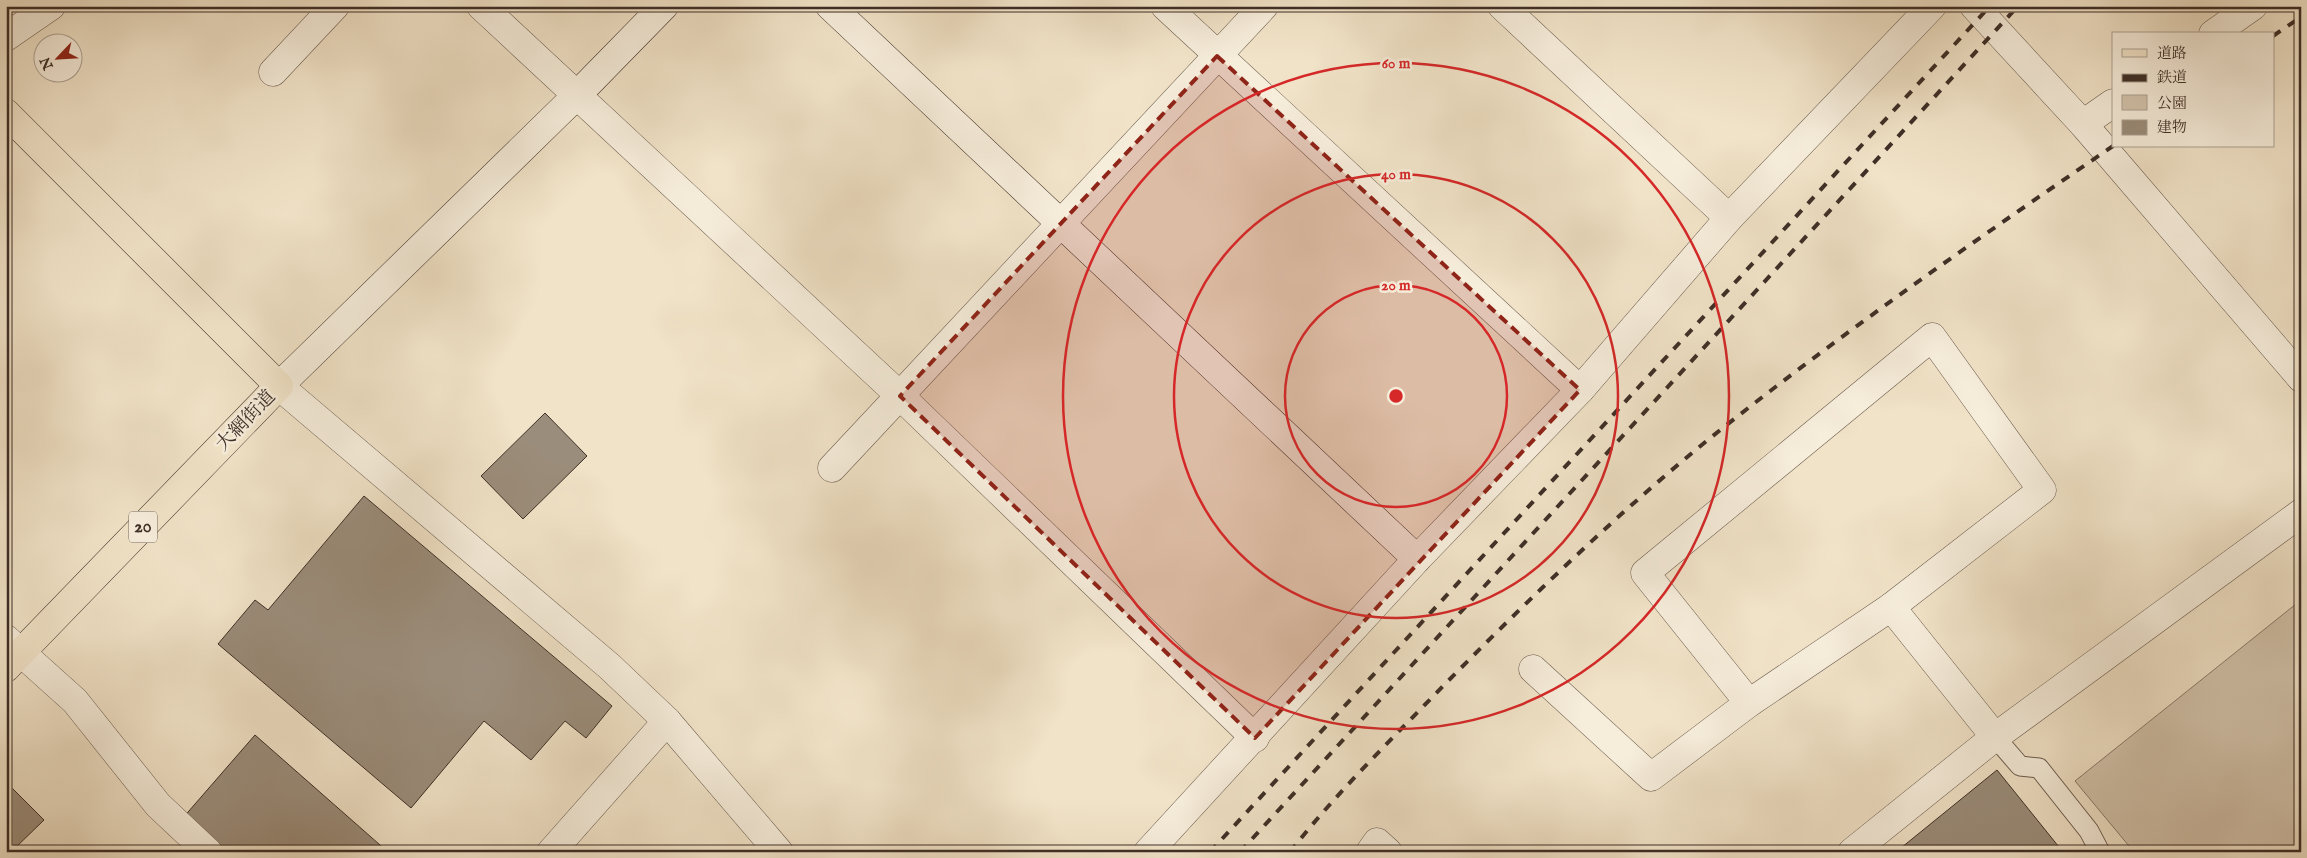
<svg xmlns="http://www.w3.org/2000/svg" width="2307" height="858" viewBox="0 0 2307 858" font-family="'IM FELL English','Noto Serif JP',serif">
	<style>
		.green { fill: #d3c4ad; stroke: #887a6a }
		.building { fill: #9b8d7b; stroke: #3e2f27 }
		.lines { fill: none; stroke-linecap: round; stroke-linejoin: round }
		.lane-casing { stroke: #6b5c4f; stroke-width: 21 }
		.street-casing { stroke: #6b5c4f; stroke-width: 29 }
		.secondary-casing { stroke: #3e2f27; stroke-width: 29 }
		.primary-casing { stroke: #3e2f27; stroke-width: 29 }
		.lane { stroke: #f6eddb; stroke-width: 19 }
		.street { stroke: #f6eddb; stroke-width: 28 }
		.secondary { stroke: #f6eddb; stroke-width: 28 }
		.primary { stroke: #f1e3c8; stroke-width: 28 }
		.rail { stroke: #3e2f27; stroke-width: 4; stroke-dasharray: 9 9; stroke-linecap: butt }
		.marked { fill: #8f2418; fill-opacity: 0.2; stroke: #8f2418; stroke-width: 4; stroke-dasharray: 10 6; stroke-linejoin: round }
		.ring { fill: none; stroke: #d62828; stroke-width: 2.5 }
		.labels { text-anchor: middle; dominant-baseline: central; stroke-width: 5; stroke-linejoin: round; paint-order: stroke }
		.shield { fill: #f6eddb; stroke: #75685d; stroke-width: 1 }
		.shield-label { font-size: 18px; font-weight: bold; fill: #3e2f27 }
		.street-label { font-size: 19px; fill: #3e2f27; stroke: #f6eddb }
		.centre { fill: #d62828; stroke: #f6eddb; stroke-width: 2.5 }
		.ring-label { font-size: 15px; text-anchor: middle; font-weight: bold; fill: #d62828; stroke: #f6eddb; stroke-width: 5; stroke-linejoin: round; paint-order: stroke }
	</style>
	<rect width="100%" height="100%" fill="#f1e3c8"/>
	<filter id="stains"><feTurbulence type="fractalNoise" baseFrequency=".004" numOctaves="4"/><feColorMatrix values="0 0 0 0 .2 0 0 0 0 .09 0 0 0 0 .02 0 0 0 .5 -.17"/></filter>
	<radialGradient id="worn" r=".72"><stop offset=".6" stop-color="#630" stop-opacity="0"/><stop offset="1" stop-color="#630" stop-opacity=".3"/></radialGradient>
	<path class="green" d="M2296 604H2301V852H2134L2075 781Z"/>
	<g class="building">
		<path d="M545 413 587 456 523 519 481 476Z"/>
		<path d="M364 496 612 706 586 738 565 721 531 760 484 721 411 808 218 644 255 600 268 610Z"/>
		<path d="M255 735 388 852H219L182 819Z"/>
		<path d="M1997 770 2063 852H1896Z"/>
		<path d="M6 782 44 820 11 852H6Z"/>
	</g>
	<g class="lines">
		<g class="lane-casing">
			<path id="lane" d="M1995 737 2020 766 2039 768 2089 831 2100 852"/>
		</g>
		<g class="street-casing">
			<g id="street">
				<path d="M481 6 895 391 1255 738"/>
				<path d="M1165 6 1580 390"/>
				<path d="M1502 6 1729 218"/>
				<path d="M1974 6 2083 124 2301 378"/>
				<path d="M2213 34 2253 6"/>
				<path d="M6 37 51 6"/>
				<path d="M273 72 335 6"/>
				<path d="M2083 124 2113 103"/>
				<path d="M1932 337 2042 490 1891 607 1749 703 1645 573Z"/>
				<path d="M279 386 609 666 667 721 779 852"/>
				<path d="M832 468 1264 6"/>
				<path d="M1891 607 1995 737"/>
				<path d="M6 639 75 701 158 805 208 852"/>
				<path d="M1533 669 1651 777 1749 703"/>
				<path d="M551 852 667 721"/>
				<path d="M1148 852 1417 559 1580 390 1729 218 1932 6"/>
				<path d="M1370 852 1377 842 1388 852"/>
				<path d="M1852 852 1995 737 2301 513"/>
			</g>
		</g>
		<g class="secondary-casing">
			<g id="secondary">
				<path d="M830 6 1417 559"/>
				<path d="M279 386 576 96 664 6"/>
			</g>
		</g>
		<g class="primary-casing">
			<path id="primary" d="M6 113 279 386 6 668"/>
		</g>
		<use href="#lane" class="lane"/>
		<use href="#street" class="street"/>
		<use href="#secondary" class="secondary"/>
		<use href="#primary" class="primary"/>
		<g class="rail">
			<path d="M2273 36 2301 17"/>
			<path d="M1210 852 1990 6"/>
			<path d="M1240 852 2018 6"/>
			<path d="M1290 852C1337 792 1393 738 1446 683 1533 595 1623 508 1719 431 1846 330 1980 237 2113 146"/>
		</g>
	</g>
	<path class="marked" d="M1217 56 1580 390 1255 738 900 396Z"/>
	<g class="ring">
		<circle cx="1396" cy="396" r="111"/>
		<circle cx="1396" cy="396" r="222"/>
		<circle cx="1396" cy="396" r="333"/>
	</g>
	<g class="labels">
		<rect class="shield" x="129" y="511.5" width="28" height="31" rx="4"/>
		<g class="shield-label">
			<text x="143" y="527">20</text>
		</g>
		<g class="street-label">
			<text transform="translate(246 421) rotate(-46)">大網街道</text>
		</g>
	</g>
	<circle cx="1396" cy="396" r="8" class="centre"/>
	<g class="ring-label">
		<text x="1396" y="68">60 m</text>
		<text x="1396" y="179">40 m</text>
		<text x="1396" y="290">20 m</text>
	</g>
	<rect width="2307" height="858" fill="none" stroke="#f1e3c8" stroke-width="25"/>
	<rect x="8" y="8" width="2292" height="843" fill="none" stroke="#3e2f27" stroke-width="2.5"/>
	<rect x="12" y="12" width="2282" height="833" fill="none" stroke="#3e2f27"/>
	<rect x="2112" y="32" width="162" height="115" fill="#f6eddb" stroke="#aca193"/>
	<rect x="2122" y="49" width="25" height="8" fill="#f1e3c8" stroke="#aca193"/>
	<text x="2157" y="58" font-size="15" fill="#3e2f27">道路</text>
	<rect x="2122" y="74" width="25" height="8" fill="#3e2f27" stroke="#aca193"/>
	<text x="2157" y="82" font-size="15" fill="#3e2f27">鉄道</text>
	<rect x="2122" y="95" width="25" height="15" fill="#d3c4ad" stroke="#aca193"/>
	<text x="2157" y="108" font-size="15" fill="#3e2f27">公園</text>
	<rect x="2122" y="120" width="25" height="15" fill="#9b8d7b" stroke="#aca193"/>
	<text x="2157" y="132" font-size="15" fill="#3e2f27">建物</text>
	<g transform="translate(58 58) rotate(245)"><circle r="24" fill="#f6eddb" stroke="#aca193"/>
	<path d="M0-4L9 19L0 12L-9 19Z" fill="#8f2418"/>
	<text y="-8" font-size="14" font-weight="bold" text-anchor="middle" fill="#3e2f27">N</text>
	</g>
	<rect width="100%" height="100%" filter="url(#stains)"/>
	<rect width="100%" height="100%" fill="url(#worn)"/>
</svg>
